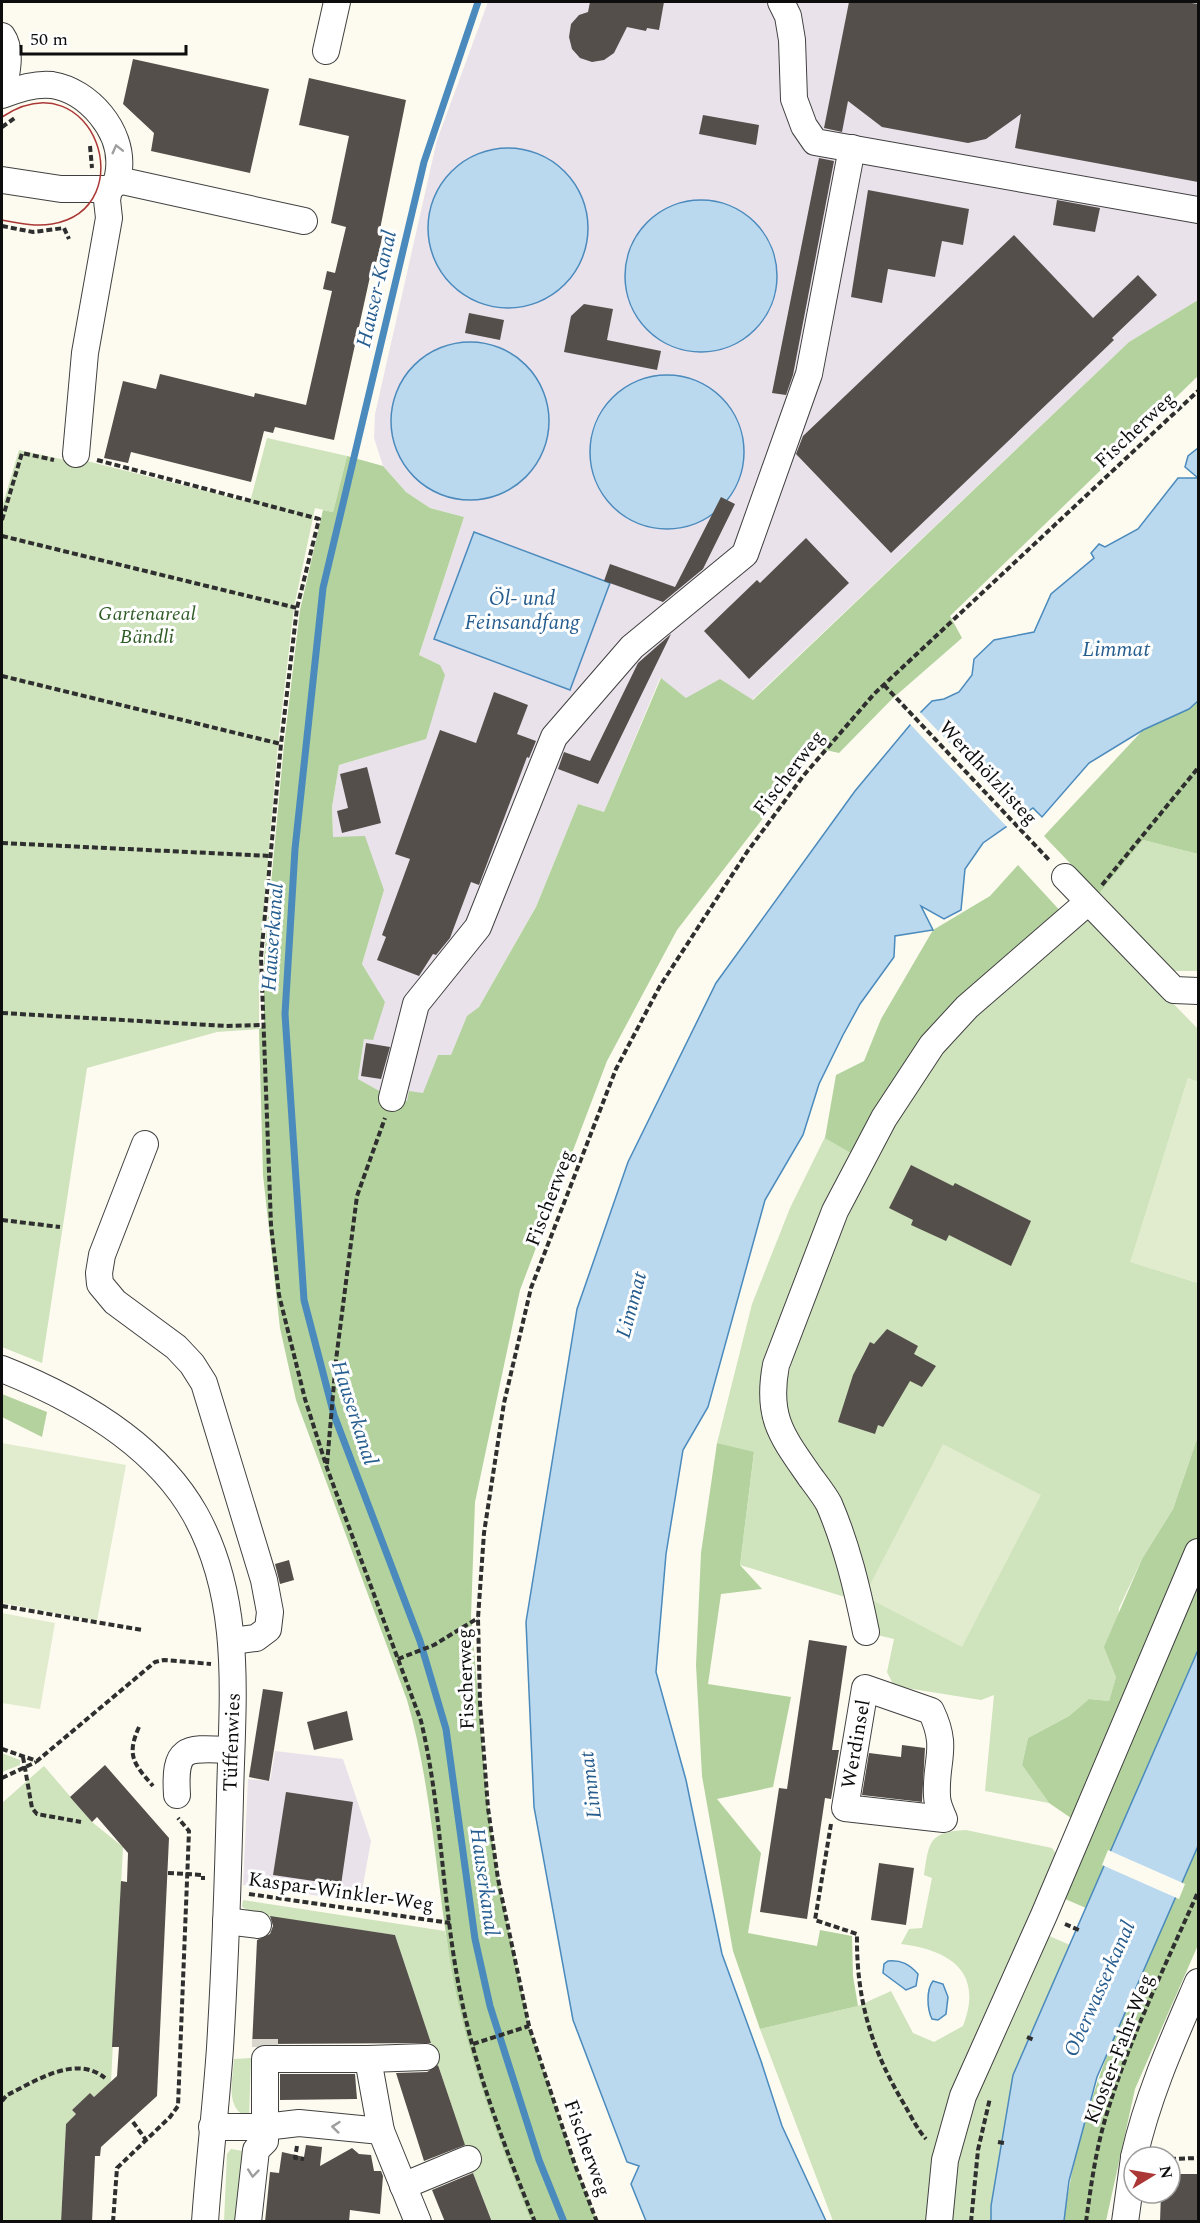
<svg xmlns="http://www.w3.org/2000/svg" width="1200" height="2223" viewBox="0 0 1200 2223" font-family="Spectral,serif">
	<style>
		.industrial { fill: #eae2eb }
		.green { fill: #cfe3bd }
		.forest { fill: #b3d29e }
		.pitch { fill: #e0eccd }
		.water { fill: #bad8ee; stroke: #4a8abc; stroke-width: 1.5 }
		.pier { fill: #fdfbef }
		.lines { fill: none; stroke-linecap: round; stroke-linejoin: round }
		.stream { stroke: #4a8abc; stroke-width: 7 }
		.building { fill: #544f4b }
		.minor-tunnel { stroke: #d9d7cd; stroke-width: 26; stroke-dasharray: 26 13; stroke-linecap: butt }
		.minor-casing { stroke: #404040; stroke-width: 28 }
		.path { stroke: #2f2f2f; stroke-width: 4; stroke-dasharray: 6 3; stroke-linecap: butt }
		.minor { stroke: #fff; stroke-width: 26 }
		.tram { stroke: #ac3737; stroke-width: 1.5 }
		.oneway { stroke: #9e9e9e }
		.labels { text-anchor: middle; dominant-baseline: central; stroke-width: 6; stroke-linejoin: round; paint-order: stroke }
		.street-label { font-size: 20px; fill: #0d0d0d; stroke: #fff }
		.park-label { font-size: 20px; font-style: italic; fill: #2f5c26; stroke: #fff }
		.water-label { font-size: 21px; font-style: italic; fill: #265d8f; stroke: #fff }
	</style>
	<rect width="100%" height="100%" fill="#fdfbef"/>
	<g class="industrial">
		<path d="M488 2H1198V300L1129 342 752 700 686 698 660 678 604 812 578 804 536 907 479 1007 467 1017 451 1056 438 1055 423 1094 407 1101 392 1098 358 1079 364 1039 385 1003 362 964 384 890 333 837 332 807 339 765 425 739 440 665 419 655 464 517 430 508 406 492 383 466 374 438 375 414 437 140Z"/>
		<path d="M275 1751 343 1759 371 1841 360 1902 243 1885 248 1779 270 1781Z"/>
	</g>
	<g class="green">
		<path d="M267 438 347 456 333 512 315 508 294 607 278 743 259 966V1029L217 1032 87 1068 42 1363 2 1347V507L19 450 65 460 67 456 250 502Z"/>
		<path d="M1143 840 1198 854V971H1173L1097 896Z"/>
		<path d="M1089 917 1198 1029V1082L1188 1078 1131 1262 1198 1283V1436L1173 1509 1142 1559 1119 1608 1116 1677 1109 1701 1089 1699 1069 1716 1028 1738 1022 1765 1049 1803 985 1791 994 1695 981 1700 894 1686 887 1672 894 1639 877 1635 865 1593 779 1412 806 1306 885 1138 949 1032Z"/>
		<path d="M825 1137 856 1156 771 1365 813 1488 855 1600 740 1565 754 1453 717 1443 752 1304 790 1208Z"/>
		<path d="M2 1753 20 1760V1765L2 1772Z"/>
		<path d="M44 1766 92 1822 123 1847 111 2082 94 2097 90 2094 72 2110 76 2114 66 2124 61 2221H2V1803Z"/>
		<path d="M966 1830 1052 1848 1057 1855 1031 1928 1070 1945 1013 2075 991 2206V2221H833L760 2029 858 2006 891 1991 913 2033 934 2042 963 2026C984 1972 950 1950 901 1944L909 1929 922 1928 932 1878 924 1875C929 1841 929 1832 966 1830Z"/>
		<path d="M243 1900 445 1931C463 2031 494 2127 531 2221H492L473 2173 468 2174 466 2170 481 2164 479 2154 466 2149 395 1935 258 1915 242 1907Z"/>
		<path d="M251 2058 249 2118C224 2109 233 2080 234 2059Z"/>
		<path d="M231 2149 243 2151 236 2221 224 2222 227 2154Z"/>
	</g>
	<g class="forest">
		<path d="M1198 300V376L950 616 962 638 892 699 839 753 817 748 677 930 607 1061 520 1290 475 1502 471 1617 488 1808 498 1879 529 2026 575 2165 597 2221H531C501 2146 471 2067 455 1987 436 1892 434 1793 407 1700L296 1400 280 1328 263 1175 259 1029 264 1025V959L284 745 300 610 323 510 333 512 347 456 383 466 406 492 430 508 464 517 419 655 440 665 445 675 426 739 339 765 332 807 333 837 365 836 384 890 362 964 385 1002 373 1040 364 1039 358 1079 392 1098 407 1101 409 1091 423 1093 438 1055H451L467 1016 479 1007 536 907 578 804 604 812 661 678 686 698 720 679 753 700 1129 342Z"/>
		<path d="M1198 701V854L1143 840 1097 896 1089 883 1044 836 1143 730 1189 709Z"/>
		<path d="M1018 865 1064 915 935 1032 856 1156 825 1138 836 1075 864 1061 881 1019 933 930 990 896Z"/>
		<path d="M2 1394 47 1412 42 1437 2 1417Z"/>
		<path d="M1198 1436V1650L1086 1908 1065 1899 1090 1831 1049 1803 1022 1765 1028 1738 1069 1716 1089 1699 1109 1701 1116 1677 1104 1647 1142 1559 1173 1509Z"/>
		<path d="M717 1443 754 1452 740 1565 762 1589 721 1594 708 1684 791 1697 773 1787 717 1799 761 1853 748 1933 817 1946 820 1930 852 1936 853 1976 858 2006 760 2029 733 1951 702 1776 696 1665 701 1553Z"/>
		<path d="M1198 1846V1945L1135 2089 1106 2221 1064 2222C1080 2088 1145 1968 1198 1846Z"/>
	</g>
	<g class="pitch">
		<path d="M1188 1078 1198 1082V1283L1130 1262Z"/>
		<path d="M2 1443 126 1465 97 1621 2 1603Z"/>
		<path d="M943 1444 1041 1495 962 1647 864 1596Z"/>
		<path d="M2 1613 55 1623 40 1709 2 1703Z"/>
	</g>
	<g class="water">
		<circle cx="508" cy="228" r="80"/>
		<circle cx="701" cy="276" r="76"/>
		<circle cx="470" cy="421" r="79"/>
		<circle cx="667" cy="452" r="77"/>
		<path d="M1198 448V701L1189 709 1143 730 1089 763 1042 817 1033 808 983 843 965 869 961 910 944 919 921 906 933 930 895 936 894 957 860 1004 843 1035 819 1084 803 1135 765 1200 708 1407 683 1450 666 1554 656 1672 686 1780 722 1954 761 2061 782 2126 826 2221H646L631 2184 639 2166 627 2162 573 2020 534 1807 526 1622 577 1309 628 1162 716 983 855 791 920 713 932 701 944 699 959 692 972 675 974 659 994 640 1034 632 1051 594 1094 558 1091 553 1099 544 1105 547 1138 529 1178 478H1198L1185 467 1188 456Z"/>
		<path d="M474 532 610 583 570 690 434 639Z"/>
		<path d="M1198 1650V1846L1097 2077 1069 2181 1064 2221 991 2222V2206L1013 2075Z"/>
		<path d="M888 1961C902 1960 909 1964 918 1974L916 1986 906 1990 883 1973 884 1964Z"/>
		<path d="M933 1981 943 1984 948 1997 946 2014 938 2020 932 2019C927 2009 926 1990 933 1981Z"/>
	</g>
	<g class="pier">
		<path d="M918 710 1022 819 1008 828 908 722Z"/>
		<path d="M1108 1850 1185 1884 1179 1899 1102 1865Z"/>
	</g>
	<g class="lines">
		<path class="stream" d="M478 2 424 162 323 588 295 849 285 1014 304 1300 334 1415 420 1641 446 1729 475 1939 490 2006 539 2160 564 2222"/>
	</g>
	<g class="building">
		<path d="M590 2H664L659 30 647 28 646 31 627 27 614 53 604 60 592 62 580 58 572 49 569 37 571 24 579 15 588 12Z"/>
		<path d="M849 2H1185L1198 4V182L1015 148 1021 114 986 139 968 143 882 127 848 101 842 132 824 128Z"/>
		<path d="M133 59 269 89 250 173 151 151 154 133 123 104Z"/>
		<path d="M309 78 406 100 379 234H383L376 264 373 263 334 440 275 427 273 433 264 431 251 482 131 452 128 463 104 458 123 381 156 389 160 374 254 397 255 393 306 405 332 291 323 289 327 271 335 273 346 227 331 223 349 136 299 125Z"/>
		<path d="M703 115 759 125 756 145 699 134Z"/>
		<path d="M819 158 834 161 793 375 786 395 772 393Z"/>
		<path d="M868 190 969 209 963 245 942 241 935 277 888 269 882 303 851 297Z"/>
		<path d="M1057 200 1100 208 1095 232 1053 225Z"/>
		<path d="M1014 235 1093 318 1138 275 1157 295 1112 338 1114 340 891 553 796 454 803 436Z"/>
		<path d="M584 304 613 309 607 340 661 351 657 370 564 352 571 316Z"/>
		<path d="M469 313 504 320 500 340 465 333Z"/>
		<path d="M721 497 735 504 703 569 663 602 604 581 610 564 675 587Z"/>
		<path d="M806 538 849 583 749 679 704 631 757 580 760 583Z"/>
		<path d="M671 634 598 784 558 769 564 752 590 761 638 663Z"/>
		<path d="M494 692 528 705 517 734 536 741 529 758 527 757 479 885 471 882 450 938 436 955 433 954 419 976 377 960 386 937 382 935 410 859 395 854 440 730 476 743Z"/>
		<path d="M367 767 381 823 342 833 337 811 348 808 340 774Z"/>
		<path d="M366 1043 390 1047 381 1079 361 1076Z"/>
		<path d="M911 1165 953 1186 955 1183 1031 1221 1011 1266 949 1235 946 1241 911 1225 913 1220 889 1208Z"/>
		<path d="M887 1329 918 1346 914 1354 936 1366 922 1387 910 1381 883 1427 878 1425 875 1434 838 1422 853 1375 870 1342 874 1344Z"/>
		<path d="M289 1560 294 1580 280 1584 275 1564Z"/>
		<path d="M809 1640 847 1646 832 1750H839L831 1799 825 1798 807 1919 760 1912 779 1788 787 1789Z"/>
		<path d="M263 1689 283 1692 269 1781 249 1777Z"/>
		<path d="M347 1711 353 1740 314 1750 307 1722Z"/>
		<path d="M902 1745 925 1748 922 1802 862 1795 869 1753 901 1757Z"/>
		<path d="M105 1765 169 1838 157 2096 101 2147 100 2156H95L92 2222H61L66 2124 76 2114 72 2110 90 2093 94 2097 117 2076 119 2047H112L121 1881 127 1882 128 1853 97 1817 92 1822 70 1797Z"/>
		<path d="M286 1792 353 1802 341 1885 273 1875Z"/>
		<path d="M879 1863 914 1868 906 1925 871 1920Z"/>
		<path d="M270 1916 395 1935 431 2043 265 2044 252 2047 257 1940 270 1934 273 1926Z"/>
		<path d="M438 2065 465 2145 424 2161 396 2073 427 2072Z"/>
		<path d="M280 2074H355L357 2099 280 2100Z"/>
		<path d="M306 2145 322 2147 320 2166 352 2148 359 2154 371 2155 374 2171H381L383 2176 380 2214 350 2210 349 2222H265L270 2172 279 2173 282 2152 304 2157Z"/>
		<path d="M473 2173 492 2222H445L432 2190Z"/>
		<path d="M1170 2174H1197L1198 2222H1160L1161 2193H1170Z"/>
	</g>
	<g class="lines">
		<path class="minor-tunnel" d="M265 2047V2039"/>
		<g class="minor-casing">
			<g id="minor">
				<path d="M781 2 788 16 792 40 794 99 804 126 815 142 1198 210"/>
				<path d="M2 36C12 50 7 75 2 90"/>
				<path d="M326 51 337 2"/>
				<path d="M2 95C17 89 35 83 52 85 89 91 123 131 119 169 118 178 117 184 109 189H61L2 180"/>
				<path d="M118 180 304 221"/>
				<path d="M76 454 85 353 109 218 107 200 109 189"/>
				<path d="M1065 877 1174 990 1198 991"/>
				<path d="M392 1098 416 1004 478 927 554 737 632 647 745 554 809 374 852 148"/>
				<path d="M145 1144 102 1255 99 1273 100 1284 115 1302 176 1347 192 1364 204 1383 264 1580 270 1612 268 1629 256 1638 232 1641"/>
				<path d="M2 1369C75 1398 155 1443 195 1514 244 1602 232 1701 230 1797 228 1881 225 1965 220 2048 216 2106 209 2164 205 2222"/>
				<path d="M866 1632C857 1588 847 1546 829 1504 824 1495 817 1486 811 1478 782 1436 766 1418 776 1365L835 1211 884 1118 932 1045 967 1007 1088 902"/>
				<path d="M865 1688 931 1711C949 1748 935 1760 937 1796 937 1804 941 1812 944 1819L845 1808Z"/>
				<path d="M177 1795C174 1745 186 1748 231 1750"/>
				<path d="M226 1921 258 1925"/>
				<path d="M368 2059 426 2057"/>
				<path d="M212 2127H265L299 2123 381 2131 418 2222"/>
				<path d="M1134 2157C1148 2095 1173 2040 1198 1982"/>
				<path d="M403 2186 468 2159"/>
				<path d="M248 2222 256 2150 265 2141V2059H368L381 2131"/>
				<path d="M939 2222 945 2160 963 2096 1044 1915 1198 1552"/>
				<path d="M1125 2222 1134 2158"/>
			</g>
		</g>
		<g class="path">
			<path d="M2 127 16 117"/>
			<path d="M90 146 92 168"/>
			<path d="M2 226 33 232 64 228 69 239"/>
			<path d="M97 460 319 519 297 608 281 744 261 957 271 1225 279 1295 305 1399 327 1468 421 1721C442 1809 442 1902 460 1992 475 2070 505 2148 535 2222"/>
			<path d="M2 520 22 453 54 460"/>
			<path d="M2 536 297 608"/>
			<path d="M2 676 281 744"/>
			<path d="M884 685 1050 861"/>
			<path d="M2 843 271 856"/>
			<path d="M1102 885 1198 768"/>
			<path d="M2 1013 226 1026 262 1025"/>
			<path d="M2 1220 60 1227"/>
			<path d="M327 1464 336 1360 357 1196 385 1118"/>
			<path d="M2 1606 142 1630"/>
			<path d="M398 1659 434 1645 478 1618"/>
			<path d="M139 1727C126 1756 134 1764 153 1786"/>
			<path d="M2 1749 37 1761 155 1662 164 1660 211 1664"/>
			<path d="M23 1757 32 1808 37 1814 81 1822"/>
			<path d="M2 1778 36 1762"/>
			<path d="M831 1824 815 1920 857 1934C856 1998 871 2049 904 2104 911 2116 917 2129 926 2139"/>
			<path d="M168 1873 203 1875V1880"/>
			<path d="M249 1894 450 1923"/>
			<path d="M1065 1924 1081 1931"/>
			<path d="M1027 2037 1034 2040"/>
			<path d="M473 2044 529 2026"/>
			<path d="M2 2101 7 2095C36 2081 75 2054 105 2078"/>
			<path d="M133 2122 146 2140"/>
			<path d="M998 2142 1004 2143"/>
			<path d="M297 2146 295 2158 304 2159"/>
			<path d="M1170 2159 1198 2158"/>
			<path d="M113 2222 117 2168 170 2117 178 2106 189 1831 178 1818"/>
			<path d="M597 2222 575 2165 529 2026 498 1879 488 1808 480 1703 478 1618 484 1533 504 1403 531 1288 616 1069 660 986 747 852 804 775 874 694 1198 391"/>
			<path d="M971 2222 978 2150 990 2098"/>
			<path d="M1086 2222C1091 2185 1096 2148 1107 2113 1130 2037 1166 1964 1198 1892"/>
		</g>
		<use href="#minor" class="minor"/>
		<path class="tram" d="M2 117C94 57 144 208 52 224 35 227 18 223 2 220"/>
	</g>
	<defs><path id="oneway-chevron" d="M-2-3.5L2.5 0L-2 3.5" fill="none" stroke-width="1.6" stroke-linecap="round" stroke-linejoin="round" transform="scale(1.5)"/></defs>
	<g class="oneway">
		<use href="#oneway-chevron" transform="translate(117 149) rotate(-104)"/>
		<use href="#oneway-chevron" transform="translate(336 2127) rotate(-174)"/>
		<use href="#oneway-chevron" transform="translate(253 2173) rotate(96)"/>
	</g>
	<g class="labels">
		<g class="street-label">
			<text transform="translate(1135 430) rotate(-43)">Fischerweg</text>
			<text transform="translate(789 773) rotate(-52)">Fischerweg</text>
			<text transform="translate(988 773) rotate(47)">Werdhölzlisteg</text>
			<text transform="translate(550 1198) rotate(-69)">Fischerweg</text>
			<text transform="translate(466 1679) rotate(-92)">Fischerweg</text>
			<text transform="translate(232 1742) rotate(-88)">Tüffenwies</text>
			<text transform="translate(856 1744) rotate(-80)">Werdinsel</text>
			<text transform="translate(341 1892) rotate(8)">Kaspar-Winkler-Weg</text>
			<text transform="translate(1119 2049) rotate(-69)">Kloster-Fahr-Weg</text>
			<text transform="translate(587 2148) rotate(70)">Fischerweg</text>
		</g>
		<g class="park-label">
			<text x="147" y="614">Gartenareal<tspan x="147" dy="23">Bändli</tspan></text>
		</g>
		<g class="water-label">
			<text transform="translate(377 289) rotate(-77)">Hauser-Kanal</text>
			<text x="522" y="599">Öl- und<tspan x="522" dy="24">Feinsandfang</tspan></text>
			<text x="1116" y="650">Limmat</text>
			<text transform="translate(273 937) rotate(-86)">Hauserkanal</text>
			<text transform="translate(632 1305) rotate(-75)">Limmat</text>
			<text transform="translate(354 1413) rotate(72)">Hauserkanal</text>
			<text transform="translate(591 1785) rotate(-97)">Limmat</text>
			<text transform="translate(484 1882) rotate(82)">Hauserkanal</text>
			<text transform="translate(1100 1989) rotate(-66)">Oberwasserkanal</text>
		</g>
	</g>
	<rect width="1200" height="2223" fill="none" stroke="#0d0d0d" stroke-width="6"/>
	<g transform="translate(1152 2175) rotate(79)"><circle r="28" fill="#ffffff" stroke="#9e9e9e" stroke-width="1.5"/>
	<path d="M0-4.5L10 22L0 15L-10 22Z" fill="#ac3737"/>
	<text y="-9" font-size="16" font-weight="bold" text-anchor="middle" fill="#0d0d0d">N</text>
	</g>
	<path d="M21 45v9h165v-9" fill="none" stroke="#0d0d0d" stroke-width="3"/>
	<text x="30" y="45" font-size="18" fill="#0d0d0d" stroke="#ffffff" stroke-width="4.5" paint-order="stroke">50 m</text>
</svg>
